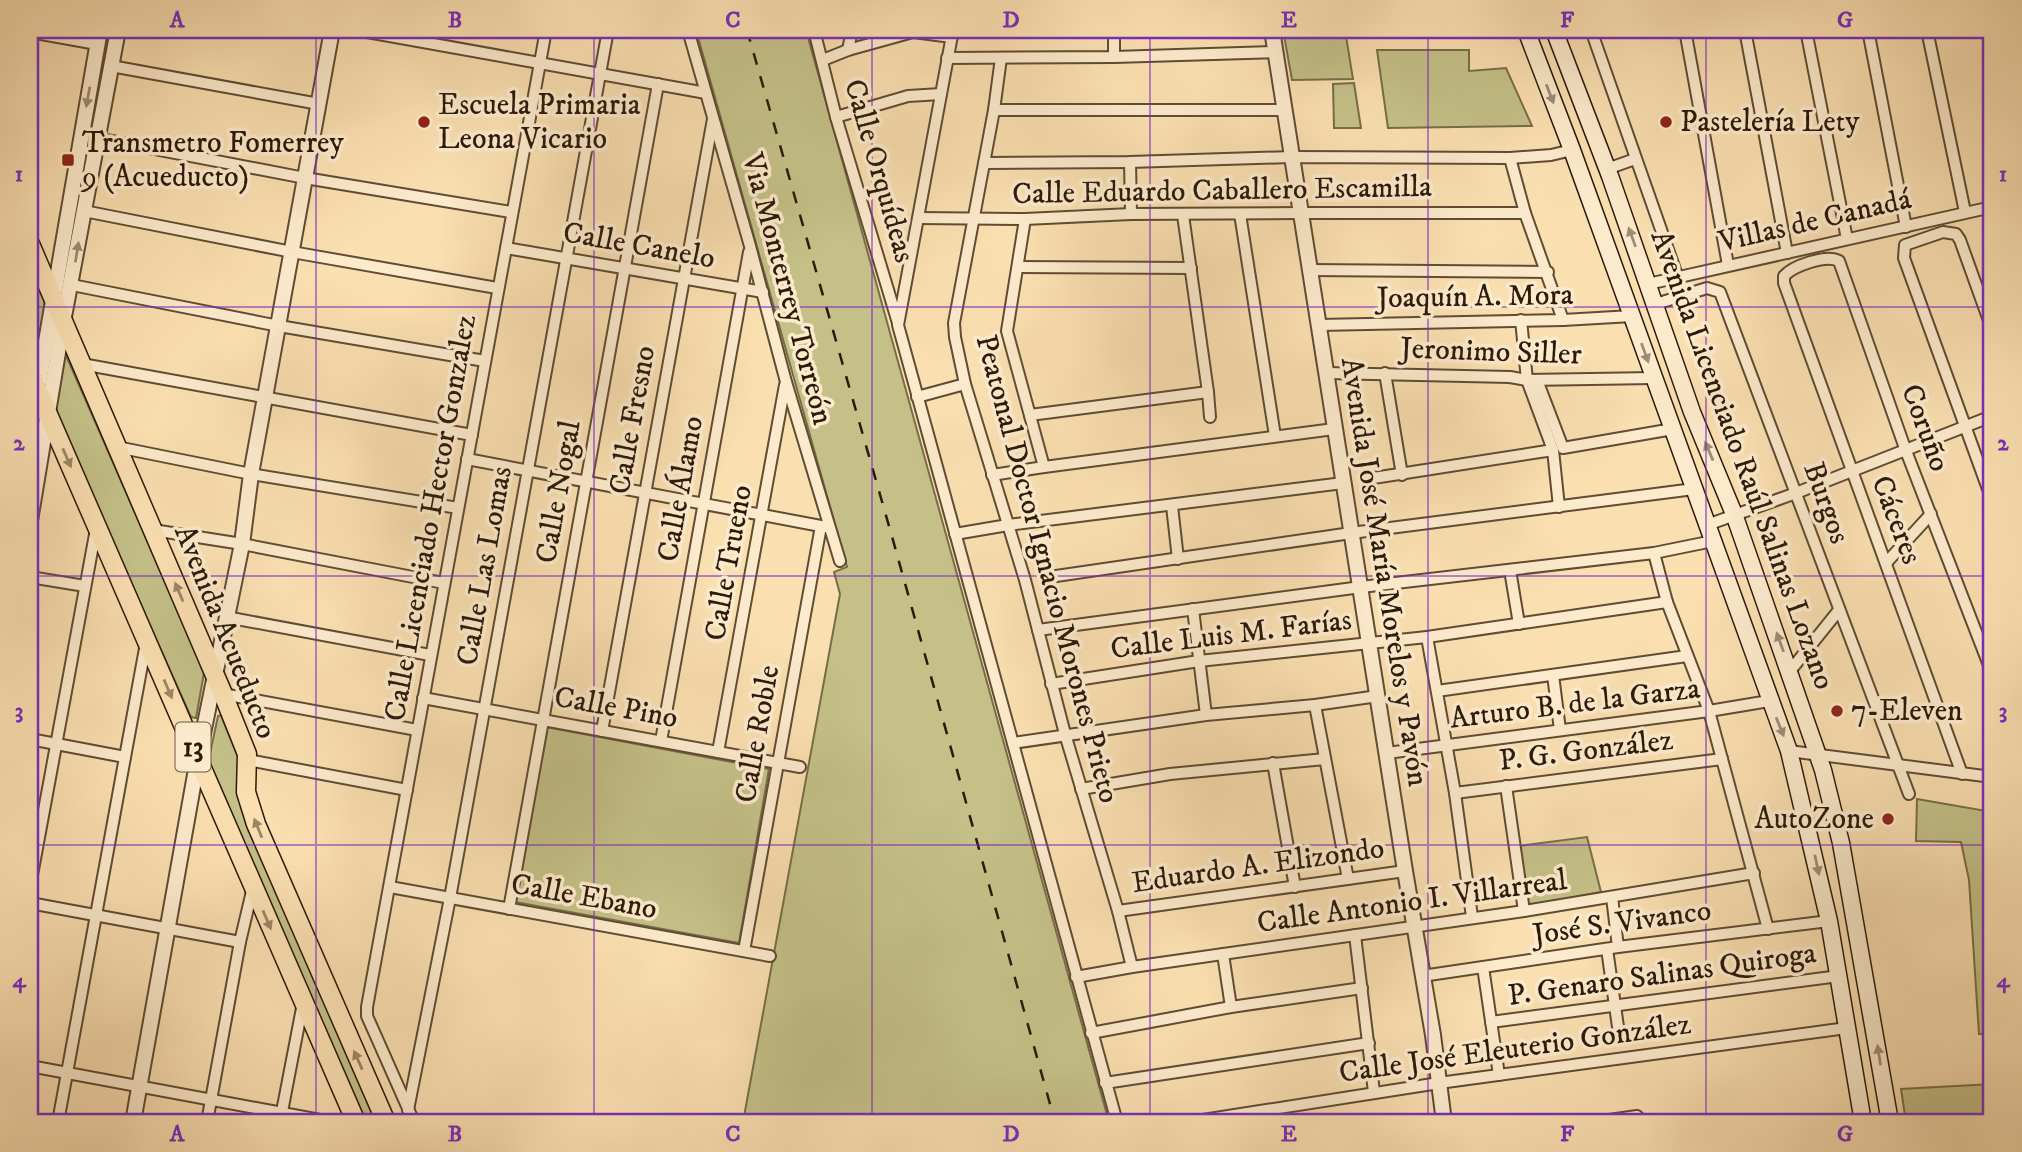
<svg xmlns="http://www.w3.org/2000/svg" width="2022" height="1152" viewBox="0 0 2022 1152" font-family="'IM FELL DW Pica',serif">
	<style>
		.green { fill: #c4c088; stroke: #786d48; stroke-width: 2 }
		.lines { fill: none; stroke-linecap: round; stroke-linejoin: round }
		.minor-casing { stroke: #604b33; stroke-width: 14 }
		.tertiary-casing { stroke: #604b33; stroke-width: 18 }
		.secondary-casing { stroke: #2c1a09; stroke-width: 19 }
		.primary-casing { stroke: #2c1a09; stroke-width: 21 }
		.minor { stroke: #fceacc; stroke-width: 10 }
		.tertiary { stroke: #fceacc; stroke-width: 14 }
		.secondary { stroke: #fceacc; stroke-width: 16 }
		.primary { stroke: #fadfb1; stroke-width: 18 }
		.rail { stroke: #2c1a09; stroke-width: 2.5; stroke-dasharray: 12 12; stroke-linecap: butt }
		.oneway { fill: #9e8c74 }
		.oneway2 { fill: #9d8665 }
		.grid { fill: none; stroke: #7b2cbf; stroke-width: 2; stroke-opacity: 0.55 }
		.poi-dot { fill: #8f2418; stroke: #fceacc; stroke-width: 2.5 }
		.labels { text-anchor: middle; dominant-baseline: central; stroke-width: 7; stroke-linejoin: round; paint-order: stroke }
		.shield { fill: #fceacc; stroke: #6a5844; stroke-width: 2 }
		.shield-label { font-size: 28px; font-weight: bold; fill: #2c1a09 }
		.poi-label { font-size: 30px; fill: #2c1a09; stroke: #fceacc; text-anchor: start }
		.street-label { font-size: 30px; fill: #2c1a09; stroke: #fceacc }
		.neatline { fill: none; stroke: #7b2cbf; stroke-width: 2.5 }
		.grid-label { font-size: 23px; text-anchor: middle; font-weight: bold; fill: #7b2cbf }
	</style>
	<rect width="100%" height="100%" fill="#fadfb1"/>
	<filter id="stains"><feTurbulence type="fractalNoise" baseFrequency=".00286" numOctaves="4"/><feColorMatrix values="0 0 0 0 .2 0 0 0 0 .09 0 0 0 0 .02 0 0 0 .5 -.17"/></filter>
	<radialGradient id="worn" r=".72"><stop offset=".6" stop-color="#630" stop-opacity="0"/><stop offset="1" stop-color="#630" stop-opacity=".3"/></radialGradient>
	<g class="green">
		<path d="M106 30H112L64 289 61 291Z"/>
		<path d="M696 30H806L1109 1122H743L840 594 834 572 847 567Z"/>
		<path d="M1283 30H1345L1353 79 1292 80Z"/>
		<path d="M1377 50H1469V71L1506 68 1532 126 1388 128Z"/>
		<path d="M1354 83 1361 128H1334L1333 84Z"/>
		<path d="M30 268 45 303 38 348 35 350 30 349Z"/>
		<path d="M65 353 202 666 204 673 196 718 191 717 56 415 55 411Z"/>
		<path d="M221 715 239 759 238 794 244 812 377 1122H364L211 766 209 758 218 716Z"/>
		<path d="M546 727 769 769 739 943 515 902Z"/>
		<path d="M1917 799 1992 812V1034H1979L1969 880 1961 842 1916 841Z"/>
		<path d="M1587 837 1601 892 1529 906 1518 846Z"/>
		<path d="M1992 1084V1122H1906L1901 1089Z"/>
	</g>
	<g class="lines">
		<g class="minor-casing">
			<g id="minor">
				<path d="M356 30 706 93"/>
				<path d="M688 30 750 246 786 382 840 561"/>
				<path d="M814 30 836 117 898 323"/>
				<path d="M953 30 898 325 1117 1122"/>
				<path d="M1114 30V57"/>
				<path d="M1591 30 1678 278"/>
				<path d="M1685 30 1728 265"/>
				<path d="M1745 30 1787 253"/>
				<path d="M1806 30 1847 239"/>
				<path d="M1868 30 1906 227"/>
				<path d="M1927 30 1965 212"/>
				<path d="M1989 30 1992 44"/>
				<path d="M30 32 97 44"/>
				<path d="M848 50 852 30"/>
				<path d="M947 58 1114 57 1276 52"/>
				<path d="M1001 58 994 110 954 323 955 337 965 384 1025 580 1065 734 1118 911 1132 967"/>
				<path d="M823 60 848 50 913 32 952 37"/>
				<path d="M111 66 319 104"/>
				<path d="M994 110H1284"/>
				<path d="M836 117 908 96 941 94"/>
				<path d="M97 138 305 178 511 212"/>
				<path d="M1510 158 1525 213 1563 320"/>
				<path d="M1130 162 1131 214"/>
				<path d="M984 163 1130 162 1291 157 1510 158 1551 155 1572 150"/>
				<path d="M1607 169 1635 159"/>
				<path d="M84 211 292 252 497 288"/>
				<path d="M1240 214 1275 436"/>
				<path d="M1183 215 1208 392 1210 417"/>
				<path d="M919 218 1025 219 1131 214 1300 213H1525"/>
				<path d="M1025 219 1007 331 1044 467"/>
				<path d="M506 248 763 292"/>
				<path d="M1019 267 1191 268"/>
				<path d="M1310 270 1548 272"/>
				<path d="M1648 284 1992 207"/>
				<path d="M72 285 279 326 485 361"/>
				<path d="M1656 304 1707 288 1720 292 1909 794"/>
				<path d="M1521 320 1527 380 1553 450 1559 507"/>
				<path d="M1319 325 1563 320 1632 316"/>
				<path d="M1992 329 1960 240 1956 234 1943 232 1905 245 1904 258 1992 500"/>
				<path d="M82 364 472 435"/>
				<path d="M1327 373 1510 377 1527 380 1654 378"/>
				<path d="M1385 373 1402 475"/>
				<path d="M1537 380 1563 448 1673 429"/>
				<path d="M917 397 965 384"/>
				<path d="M1030 415 1208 392"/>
				<path d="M117 447 251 474 458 508"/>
				<path d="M467 459 826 527"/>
				<path d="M992 475 1044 467 1334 429"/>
				<path d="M1367 479 1553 450"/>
				<path d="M1172 506 1178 559"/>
				<path d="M1707 525 1796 493 1992 416"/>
				<path d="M153 530 242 544 444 583"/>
				<path d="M955 534 1008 525 1343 483"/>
				<path d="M1654 553 1667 602 1709 711 1768 929"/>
				<path d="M1886 563 1931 514"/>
				<path d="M1510 570 1519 624"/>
				<path d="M1056 576 1351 533 1694 489"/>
				<path d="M30 577 85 586"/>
				<path d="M1193 609 1206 715"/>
				<path d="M226 617 430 655"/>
				<path d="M1038 630 1361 587 1654 553 1713 541"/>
				<path d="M1427 637 1455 793 1472 917"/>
				<path d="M1790 671 1839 610"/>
				<path d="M1553 675 1560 730"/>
				<path d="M1051 684 1199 661 1427 637 1667 602"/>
				<path d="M1437 691 1687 656"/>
				<path d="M223 694 417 730"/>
				<path d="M423 698 800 767"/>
				<path d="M1315 705 1348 879"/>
				<path d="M602 731 713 119"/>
				<path d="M30 739 125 757"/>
				<path d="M661 741 749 252"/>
				<path d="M1013 743 1206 715 1315 705 1378 696"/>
				<path d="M1789 751 1992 777"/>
				<path d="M718 752 785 385"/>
				<path d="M1387 753 1709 711 1769 701"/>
				<path d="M248 760 407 790"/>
				<path d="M1273 763 1295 887"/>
				<path d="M1962 774 1784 283V276C1793 266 1826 254 1839 261L1906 451 1992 673"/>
				<path d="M1506 786 1524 911"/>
				<path d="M1081 789 1170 774 1325 759"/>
				<path d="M1455 793 1722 759"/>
				<path d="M30 886 96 529"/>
				<path d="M390 887 770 956"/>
				<path d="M1612 897 1618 947"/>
				<path d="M30 903 240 942"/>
				<path d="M509 909 658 84"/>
				<path d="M1118 911 1405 871"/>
				<path d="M1355 935 1374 1092"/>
				<path d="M1607 949 1619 1034"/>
				<path d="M744 951 821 526"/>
				<path d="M1223 954 1231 1007"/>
				<path d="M1483 967 1499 1075"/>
				<path d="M1422 976 1618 947 1829 921"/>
				<path d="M1076 977 1132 967 1524 911 1754 873"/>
				<path d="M1491 1022 1839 976"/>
				<path d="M1091 1033 1231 1007 1362 988"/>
				<path d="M30 1066 331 1122"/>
				<path d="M1105 1083 1369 1043"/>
				<path d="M408 1110 450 898 608 30"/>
				<path d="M58 1122 146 643"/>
				<path d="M207 1122 240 942 253 887"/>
				<path d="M280 1122 303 1003"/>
				<path d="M414 1122 367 1016V1007L546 30"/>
				<path d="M1190 1122 1439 1083 1847 1028"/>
				<path d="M1595 1122 1637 1116 1643 1122"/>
			</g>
		</g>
		<g class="tertiary-casing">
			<g id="tertiary">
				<path d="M1272 30 1405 871 1433 1035 1444 1122"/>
				<path d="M30 434 100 30"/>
				<path d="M30 521 63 322 118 30"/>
				<path d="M133 1122 198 758 242 544 251 474 332 30"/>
			</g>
		</g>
		<g class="secondary-casing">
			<g id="secondary">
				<path d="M1526 30 1572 150 1789 751 1829 921 1863 1122"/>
				<path d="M1554 30 1610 176 1692 412 1734 514 1823 770 1841 843 1890 1122"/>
			</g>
		</g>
		<g class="primary-casing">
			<g id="primary">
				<path d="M30 244 223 694 247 754 246 792 256 824 386 1122"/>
				<path d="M30 373 356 1122"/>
			</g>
		</g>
		<use href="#minor" class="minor"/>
		<use href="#tertiary" class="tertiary"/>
		<use href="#secondary" class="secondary"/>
		<use href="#primary" class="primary"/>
		<path class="rail" d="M747 30 891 533 1055 1122"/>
	</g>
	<defs><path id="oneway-solid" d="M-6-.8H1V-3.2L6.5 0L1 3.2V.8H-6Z" transform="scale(1.75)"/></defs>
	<g class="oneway">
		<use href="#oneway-solid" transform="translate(1550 94) rotate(69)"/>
		<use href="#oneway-solid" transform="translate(88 97) rotate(100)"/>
		<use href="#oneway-solid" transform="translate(1632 237) rotate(-110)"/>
		<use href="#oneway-solid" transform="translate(77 252) rotate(-81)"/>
		<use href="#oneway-solid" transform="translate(1645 353) rotate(70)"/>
		<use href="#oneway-solid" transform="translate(1709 451) rotate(-113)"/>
		<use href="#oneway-solid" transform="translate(1780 642) rotate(-110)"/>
		<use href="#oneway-solid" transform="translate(1780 727) rotate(68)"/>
		<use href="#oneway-solid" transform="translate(1817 865) rotate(78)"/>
		<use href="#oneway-solid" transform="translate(1879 1055) rotate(-99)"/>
	</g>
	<g class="oneway2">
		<use href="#oneway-solid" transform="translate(67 458) rotate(66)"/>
		<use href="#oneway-solid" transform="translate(179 592) rotate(-113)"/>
		<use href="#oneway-solid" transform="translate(168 689) rotate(67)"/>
		<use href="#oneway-solid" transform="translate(258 828) rotate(-112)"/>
		<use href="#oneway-solid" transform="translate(267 920) rotate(67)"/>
		<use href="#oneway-solid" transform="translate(358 1060) rotate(-114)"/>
	</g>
	<path class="grid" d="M316 30V1122M594 30V1122M872 30V1122M1150 30V1122M1428 30V1122M1706 30V1122M30 307H1992M30 576H1992M30 845H1992"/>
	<g class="poi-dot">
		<circle cx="424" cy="122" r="7"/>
		<circle cx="1666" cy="122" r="7"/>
		<rect x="61" y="153" width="14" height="14" rx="3.5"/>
		<circle cx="1837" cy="711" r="7"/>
		<circle cx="1888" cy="819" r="7"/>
	</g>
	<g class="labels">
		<rect class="shield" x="175.5" y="722.5" width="35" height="49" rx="5"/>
		<g class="shield-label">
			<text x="193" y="747">13</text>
		</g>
		<g class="poi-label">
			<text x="438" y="105">Escuela Primaria<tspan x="438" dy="34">Leona Vicario</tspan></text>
			<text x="1680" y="122">Pastelería Lety</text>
			<text x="82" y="143">Transmetro Fomerrey<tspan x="82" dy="34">9 (Acueducto)</tspan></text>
			<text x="1851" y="711">7-Eleven</text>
			<text x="1874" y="819" text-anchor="end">AutoZone</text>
		</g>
		<g class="street-label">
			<text transform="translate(879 171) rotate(74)">Calle Orquídeas</text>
			<text transform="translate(1222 191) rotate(-1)">Calle Eduardo Caballero Escamilla</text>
			<text transform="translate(1815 221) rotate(-13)">Villas de Canadá</text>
			<text transform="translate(639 246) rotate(10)">Calle Canelo</text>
			<text transform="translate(787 289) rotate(75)">Via Monterrey Torreón</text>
			<text transform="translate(1475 297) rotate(-1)">Joaquín A. Mora</text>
			<text transform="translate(1491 352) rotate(2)">Jeronimo Siller</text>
			<text transform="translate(633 420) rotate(-80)">Calle Fresno</text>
			<text transform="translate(1925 428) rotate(70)">Coruño</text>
			<text transform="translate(1742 460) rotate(70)">Avenida Licenciado Raúl Salinas Lozano</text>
			<text transform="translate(681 489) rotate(-80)">Calle Álamo</text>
			<text transform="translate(559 492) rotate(-80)">Calle Nogal</text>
			<text transform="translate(1826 503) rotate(70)">Burgos</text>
			<text transform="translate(431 518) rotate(-80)">Calle Licenciado Hector Gonzalez</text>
			<text transform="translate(1896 520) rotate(69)">Cáceres</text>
			<text transform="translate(729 563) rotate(-80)">Calle Trueno</text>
			<text transform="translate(485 566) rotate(-80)">Calle Las Lomas</text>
			<text transform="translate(1047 569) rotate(75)">Peatonal Doctor Ignacio Morones Prieto</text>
			<text transform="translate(1384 572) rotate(81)">Avenida José María Morelos y Pavón</text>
			<text transform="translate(225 632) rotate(68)">Avenida Acueducto</text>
			<text transform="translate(1231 635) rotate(-7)">Calle Luis M. Farías</text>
			<text transform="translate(1575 704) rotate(-7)">Arturo B. de la Garza</text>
			<text transform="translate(616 708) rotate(10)">Calle Pino</text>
			<text transform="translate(758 734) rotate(-80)">Calle Roble</text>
			<text transform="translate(1586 751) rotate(-7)">P. G. González</text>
			<text transform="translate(1258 866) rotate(-8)">Eduardo A. Elizondo</text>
			<text transform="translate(584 897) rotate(10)">Calle Ebano</text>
			<text transform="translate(1412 902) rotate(-8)">Calle Antonio I. Villarreal</text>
			<text transform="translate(1622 923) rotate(-8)">José S. Vivanco</text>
			<text transform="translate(1662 975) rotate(-8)">P. Genaro Salinas Quiroga</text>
			<text transform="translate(1515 1049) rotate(-8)">Calle José Eleuterio González</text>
		</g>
	</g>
	<rect width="2022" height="1152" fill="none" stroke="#fadfb1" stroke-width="77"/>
	<rect x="38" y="38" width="1945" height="1076" class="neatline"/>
	<g class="grid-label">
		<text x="177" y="27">A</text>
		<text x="455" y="27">B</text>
		<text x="733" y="27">C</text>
		<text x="1011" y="27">D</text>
		<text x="1289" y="27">E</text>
		<text x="1567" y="27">F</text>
		<text x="1845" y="27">G</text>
		<text x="19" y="181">1</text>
		<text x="2003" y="181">1</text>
		<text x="19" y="450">2</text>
		<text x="2003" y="450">2</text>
		<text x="19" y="718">3</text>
		<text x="2003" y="718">3</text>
		<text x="19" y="987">4</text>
		<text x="2003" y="987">4</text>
		<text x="177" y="1141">A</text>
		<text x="455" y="1141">B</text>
		<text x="733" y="1141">C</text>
		<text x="1011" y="1141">D</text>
		<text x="1289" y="1141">E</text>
		<text x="1567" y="1141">F</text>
		<text x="1845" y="1141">G</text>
	</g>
	<rect width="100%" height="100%" filter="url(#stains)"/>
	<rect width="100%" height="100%" fill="url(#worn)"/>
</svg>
